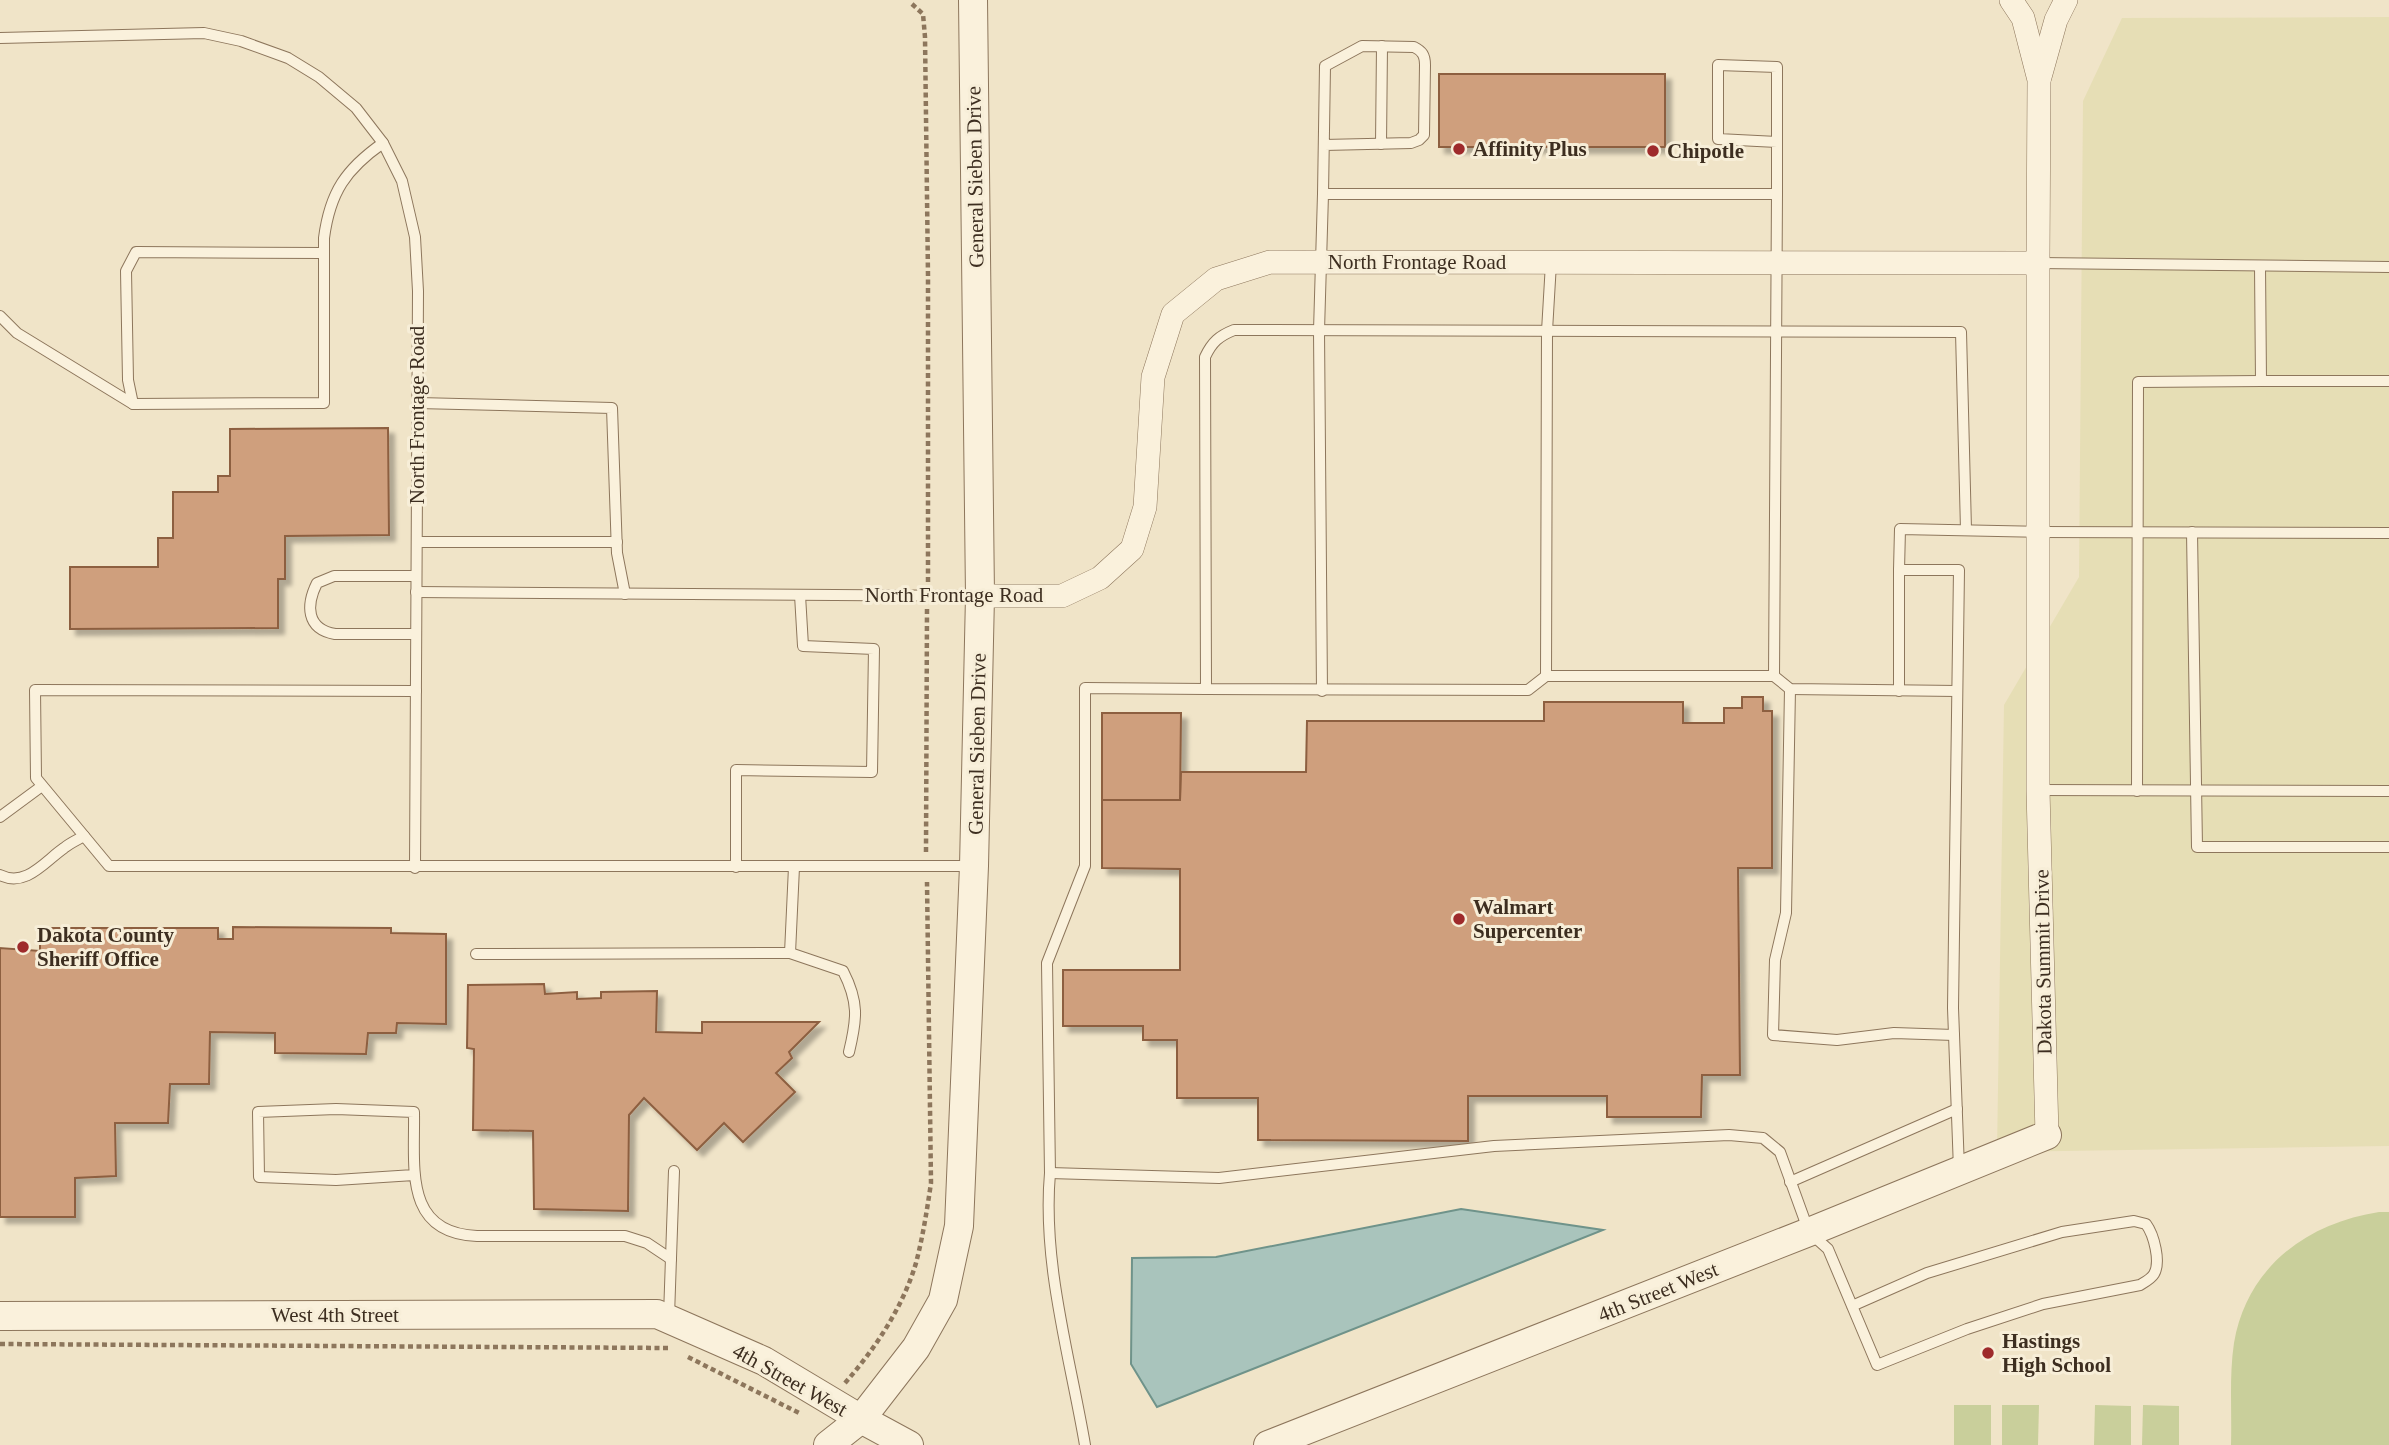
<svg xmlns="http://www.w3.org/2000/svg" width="2389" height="1445" viewBox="0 0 2389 1445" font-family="Georgia,serif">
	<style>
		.farmland { fill: #e6deb5 }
		.green { fill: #c9cf9b }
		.water { fill: #a9c4bc; stroke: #6f938a; stroke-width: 2 }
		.building { fill: #cf9f7d; stroke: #8d5f41; stroke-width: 2; filter: url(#shadow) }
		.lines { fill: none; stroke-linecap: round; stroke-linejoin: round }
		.service-casing { stroke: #8d765c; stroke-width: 12 }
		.minor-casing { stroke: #8d765c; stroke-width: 24 }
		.tertiary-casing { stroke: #8d765c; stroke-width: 30 }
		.path { stroke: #8d765c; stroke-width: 4.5; stroke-dasharray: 5 3.5; stroke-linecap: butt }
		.service { stroke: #faf1dc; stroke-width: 10 }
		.minor { stroke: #faf1dc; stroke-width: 23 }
		.tertiary { stroke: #faf1dc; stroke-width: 28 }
		.poi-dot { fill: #9e2a2b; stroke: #f7eed8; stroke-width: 2.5 }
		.labels { text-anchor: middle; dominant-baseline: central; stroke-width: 6; stroke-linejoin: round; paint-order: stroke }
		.poi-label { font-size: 21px; font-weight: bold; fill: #3d2e20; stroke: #f7eed8; text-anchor: start }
		.street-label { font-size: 21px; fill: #3d2e20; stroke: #f7eed8 }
	</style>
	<defs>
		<filter id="shadow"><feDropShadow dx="6" dy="6" stdDeviation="2" flood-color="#0004"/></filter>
	</defs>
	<rect width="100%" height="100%" fill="#f0e4c8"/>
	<path class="farmland" d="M2389 17V1146L1997 1152 2004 705 2079 577 2083 101 2122 18Z"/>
	<g class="green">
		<path d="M2379 1212H2389V1445H2231C2232 1412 2229 1376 2234 1343 2247 1267 2307 1223 2379 1212Z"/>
		<rect x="1954" y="1405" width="37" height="40"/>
		<path d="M2002 1405H2039L2038 1445H2002Z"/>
		<path d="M2095 1405 2131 1406V1445H2094Z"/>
		<path d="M2143 1405 2179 1406V1445H2142Z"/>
	</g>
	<path class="water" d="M1461 1209 1603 1230 1157 1407 1131 1364 1132 1258 1216 1257Z"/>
	<g class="building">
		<rect x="1439" y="74" width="226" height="73"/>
		<path d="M388 428 389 535 285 536V579H278V628L70 629V567H158V538H173V492H218V476H230V429Z"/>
		<path d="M1742 697H1763V711H1772V868H1738L1740 1075H1702L1701 1117H1607V1096H1468V1141L1258 1140V1098H1177V1040H1143V1026H1063V970H1180V869L1102 868V800H1180L1181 772H1306L1307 721H1544V702H1683V723H1724V708H1742Z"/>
		<path d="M1102 713H1181L1180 800H1102Z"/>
		<path d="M233 927 391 928V933L446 934V1024L397 1023 396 1033H368L366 1054 275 1053V1033L210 1032 209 1084H170L168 1123H115L116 1176 75 1178V1217H0V948L40 951V928H218V939H233Z"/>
		<path d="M544 984 545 994 577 992V999L601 998V992L657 991 656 1032 702 1033V1022H819L789 1052 792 1058 776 1073 795 1092 743 1142 724 1123 697 1150 644 1098 629 1115 628 1211 534 1209 533 1131 473 1130 474 1049 467 1048 468 985Z"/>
	</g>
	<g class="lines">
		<g class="service-casing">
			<g id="service">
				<path d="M0 38 204 33 241 41 288 58 319 77 356 108 383 143 402 181 415 237 418 291 415 868"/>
				<path d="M1777 142 1718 139V65L1777 67V194"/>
				<path d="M1381 144 1382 46"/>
				<path d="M1323 194 1325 66 1362 46 1414 47C1422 51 1425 55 1425 65L1424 135 1419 140 1411 143 1324 145"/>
				<path d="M2038 263 2389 267"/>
				<path d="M2260 266 2261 381H2389"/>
				<path d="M0 316 17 333 133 404 324 403V238C330 192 346 169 383 143"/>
				<path d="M418 403 612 408 617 553 625 594"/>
				<path d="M133 404 128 380 126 271 136 252 324 253"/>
				<path d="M2192 532 2197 847H2389"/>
				<path d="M417 542H617"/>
				<path d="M416 592 980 596"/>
				<path d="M416 634H335C306 629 306 605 317 583L334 576H416"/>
				<path d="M1546 676 1547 331 1551 263"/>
				<path d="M1790 689 1786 913 1775 960 1773 1035 1837 1040 1894 1033 1954 1035"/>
				<path d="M416 691 35 690 36 778 109 866H971"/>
				<path d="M1322 691 1319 331 1323 194H1777L1774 676"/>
				<path d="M1899 691V570"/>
				<path d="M1957 691 1790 689 1774 676H1546L1528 690 1206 689 1205 357C1212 342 1219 336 1234 330L1961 332 1966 530"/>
				<path d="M2038 790 2389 791"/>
				<path d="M2137 791 2138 382 2261 381"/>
				<path d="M0 817 42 786"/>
				<path d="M736 867V770L872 772 874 649 803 646 800 595"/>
				<path d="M794 867 790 953 843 971C859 1002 857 1019 849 1052"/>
				<path d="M0 875C26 888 45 861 64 848 70 843 77 840 84 836"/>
				<path d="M476 954 790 953"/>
				<path d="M1959 1169 1953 1008 1959 570H1899L1900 529 2040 532 2389 533"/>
				<path d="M1050 1173 1219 1178 1494 1146 1729 1135 1763 1138 1780 1152 1809 1232 1828 1249 1877 1365 1967 1329 2043 1304 2140 1285C2145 1282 2151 1279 2154 1274 2161 1262 2154 1235 2146 1224L2134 1221 2062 1232 1927 1273 1852 1306"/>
				<path d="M414 1175 336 1180 259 1177 258 1112 336 1109 414 1112C415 1167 403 1233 477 1236H625L647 1243 671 1259"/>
				<path d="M1790 1182 1957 1109"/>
				<path d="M669 1316 674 1171"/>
				<path d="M1085 1445C1070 1357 1042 1263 1050 1173L1047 963 1085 866V688L1206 689"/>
			</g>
		</g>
		<g class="minor-casing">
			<g id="minor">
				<path d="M2040 77 2056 20 2066 0"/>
				<path d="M2038 263V790L2047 1135"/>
				<path d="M980 596H1062L1100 578 1132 549 1145 507 1153 377 1173 314 1216 279 1270 262 2038 263 2039 80 2023 18 2011 0"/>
			</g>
		</g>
		<g class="tertiary-casing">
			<g id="tertiary">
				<path d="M0 1316 657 1314 764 1361 861 1419 909 1445"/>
				<path d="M828 1445 861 1419 916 1348 943 1300 959 1226 974 866 980 596 973 0"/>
				<path d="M1268 1445 1809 1232 2047 1135"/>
			</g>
		</g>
		<g class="path">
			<path d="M912 4 923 14 925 37 928 276V583"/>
			<path d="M926 852 927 609"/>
			<path d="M0 1344 671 1348"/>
			<path d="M688 1357 799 1413"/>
			<path d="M845 1383C875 1349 903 1307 916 1263 923 1236 927 1210 931 1183L927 882"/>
		</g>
		<use href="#service" class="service"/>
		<use href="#minor" class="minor"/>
		<use href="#tertiary" class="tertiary"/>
	</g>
	<g class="poi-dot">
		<circle cx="1459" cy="149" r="7"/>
		<circle cx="1653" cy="151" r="7"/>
		<circle cx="1459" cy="919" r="7"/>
		<circle cx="23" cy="947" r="7"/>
		<circle cx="1988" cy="1353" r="7"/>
	</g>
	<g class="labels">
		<g class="poi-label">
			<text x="1473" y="149">Affinity Plus</text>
			<text x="1667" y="151">Chipotle</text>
			<text x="1473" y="907">Walmart<tspan x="1473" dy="24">Supercenter</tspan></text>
			<text x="37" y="935">Dakota County<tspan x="37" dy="24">Sheriff Office</tspan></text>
			<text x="2002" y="1341">Hastings<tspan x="2002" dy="24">High School</tspan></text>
		</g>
		<g class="street-label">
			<text transform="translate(975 177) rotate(-91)">General Sieben Drive</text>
			<text x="1417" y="262">North Frontage Road</text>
			<text transform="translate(417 415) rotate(-90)">North Frontage Road</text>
			<text x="954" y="595">North Frontage Road</text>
			<text transform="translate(977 744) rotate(-89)">General Sieben Drive</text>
			<text transform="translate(2043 962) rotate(-91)">Dakota Summit Drive</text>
			<text transform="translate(1658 1292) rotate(-22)">4th Street West</text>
			<text x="335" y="1315">West 4th Street</text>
			<text transform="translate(790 1380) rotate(29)">4th Street West</text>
		</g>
	</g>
</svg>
